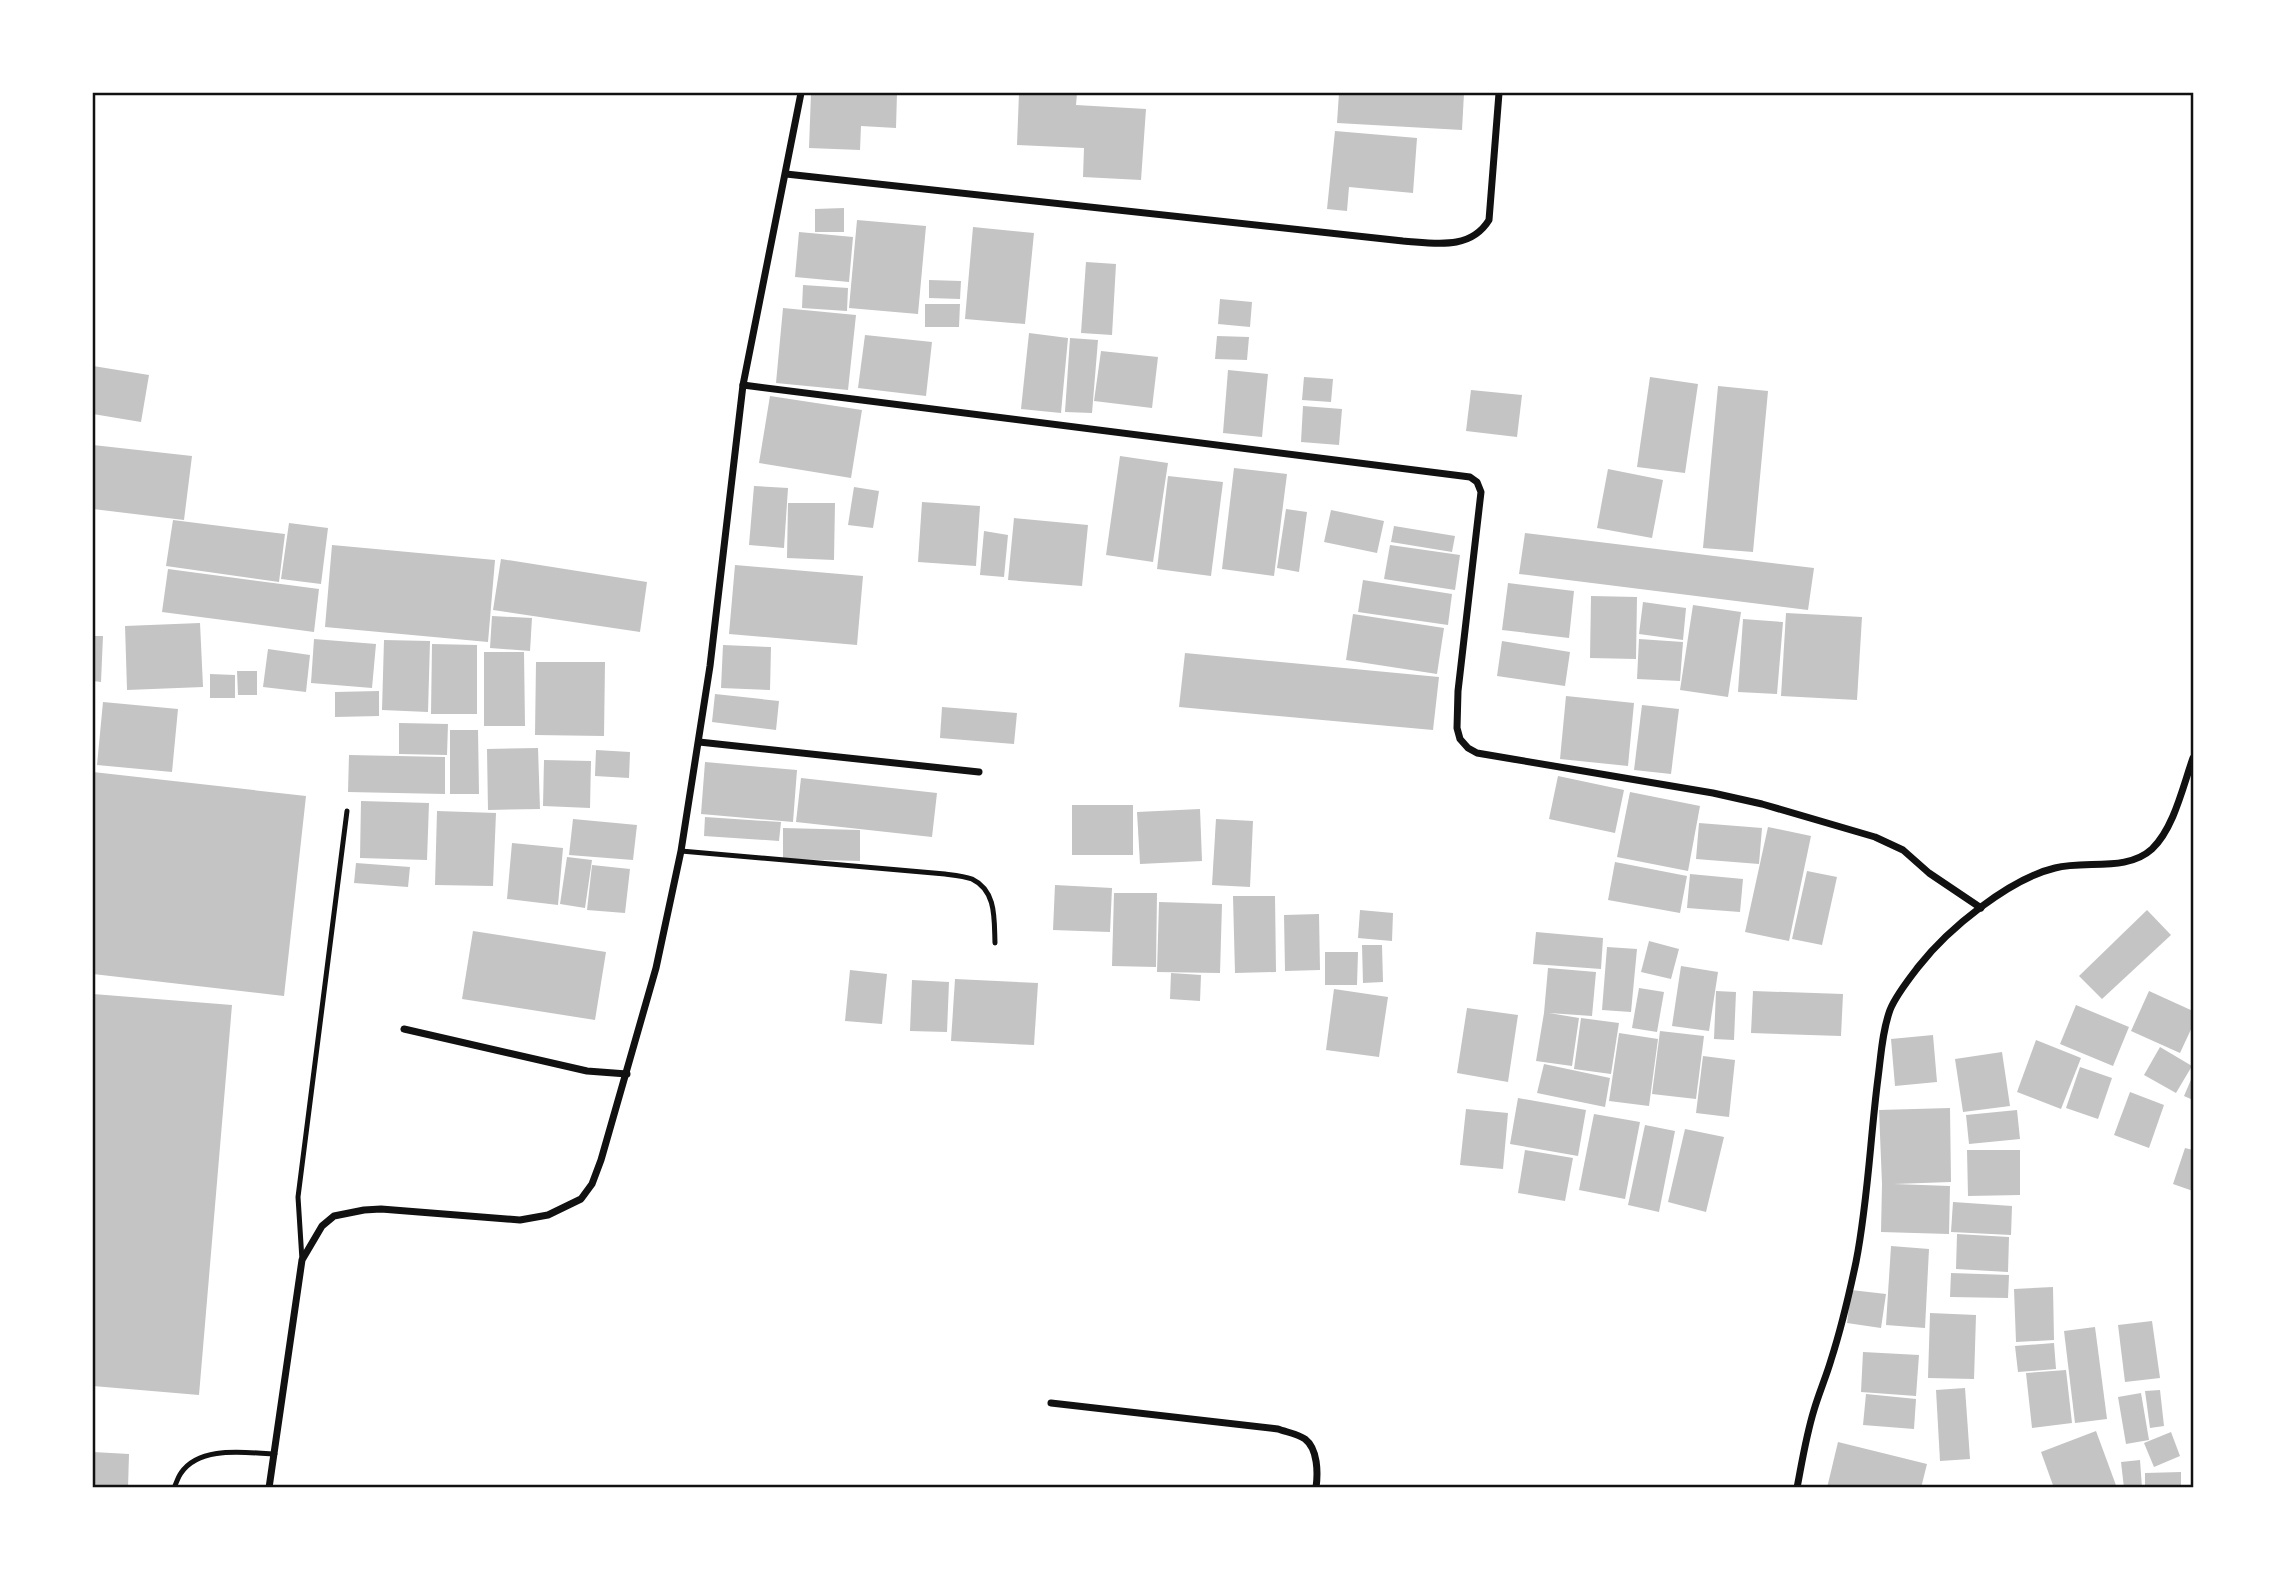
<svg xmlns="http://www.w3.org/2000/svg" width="2286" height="1581" viewBox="0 0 2286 1581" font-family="Ubuntu,sans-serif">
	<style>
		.building { fill: #c4c4c4 }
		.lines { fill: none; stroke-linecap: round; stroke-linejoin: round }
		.service { stroke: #111; stroke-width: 5 }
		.minor { stroke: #111; stroke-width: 7 }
		.neatline { fill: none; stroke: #111; stroke-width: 2.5 }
	</style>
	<rect width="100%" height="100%" fill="#fff"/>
	<g class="building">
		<path d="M811 93H897L896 128 861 126 860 150 809 148Z"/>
		<path d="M1019 93H1077L1076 105 1146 109 1141 180 1083 177 1084 148 1017 145Z"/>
		<path d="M1339 93H1464L1462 130 1337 123Z"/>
		<path d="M1335 131 1417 138 1413 193 1349 187 1347 211 1327 209Z"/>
		<path d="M844 208V232H815V209Z"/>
		<path d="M857 220 926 226 918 314 849 308Z"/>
		<path d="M973 227 1034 233 1025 324 965 319Z"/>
		<path d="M799 232 853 237 849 282 795 277Z"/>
		<path d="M1086 262 1116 264 1112 335 1081 333Z"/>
		<path d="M929 280 961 281 960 299 929 298Z"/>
		<path d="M803 285 848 288 847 311 802 308Z"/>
		<path d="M1220 299 1252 302 1250 327 1218 324Z"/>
		<path d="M925 304H960L959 327H925Z"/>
		<path d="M783 308 856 315 848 390 776 383Z"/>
		<path d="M1029 333 1068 338 1061 413 1021 409Z"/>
		<path d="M865 335 932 342 926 396 858 388Z"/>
		<path d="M1217 336 1249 337 1247 360 1215 359Z"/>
		<path d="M1070 338 1098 340 1092 413 1065 412Z"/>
		<path d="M1101 351 1158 357 1152 408 1094 401Z"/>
		<path d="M93 366 149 375 141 422 93 414Z"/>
		<path d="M1228 370 1268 374 1262 437 1223 433Z"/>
		<path d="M1304 377 1333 379 1331 402 1302 400Z"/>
		<path d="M1650 377 1698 384 1685 473 1637 467Z"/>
		<path d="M1718 386 1768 391 1753 552 1703 548Z"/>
		<path d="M1471 390 1522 395 1517 437 1466 431Z"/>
		<path d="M770 396 862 410 851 478 759 463Z"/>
		<path d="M1303 406 1342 409 1339 445 1301 442Z"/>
		<path d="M93 445 192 456 184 520 93 509Z"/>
		<path d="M1120 456 1168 463 1153 562 1106 555Z"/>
		<path d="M1234 468 1287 474 1274 576 1222 569Z"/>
		<path d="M1608 469 1663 480 1652 538 1597 528Z"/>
		<path d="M1168 476 1223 482 1211 576 1157 569Z"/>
		<path d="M754 486 788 488 784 548 749 545Z"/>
		<path d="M854 487 879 491 873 528 848 525Z"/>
		<path d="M922 502 980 506 976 566 918 562Z"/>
		<path d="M788 503H835L834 560 787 558Z"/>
		<path d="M1286 509 1307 512 1299 572 1277 568Z"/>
		<path d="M1331 510 1384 521 1377 553 1324 542Z"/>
		<path d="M1014 518 1088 525 1082 586 1008 580Z"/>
		<path d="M173 520 285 534 279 582 166 566Z"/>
		<path d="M289 523 328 528 321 584 281 579Z"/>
		<path d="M1394 526 1455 536 1452 552 1391 542Z"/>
		<path d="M984 531 1008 535 1004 577 980 575Z"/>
		<path d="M1525 533 1814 568 1808 610 1519 574Z"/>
		<path d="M332 545 495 560 488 642 325 627Z"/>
		<path d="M1390 545 1460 555 1455 590 1384 579Z"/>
		<path d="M501 559 647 582 640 632 493 610Z"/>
		<path d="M735 565 863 576 857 645 729 634Z"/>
		<path d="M168 569 319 589 314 632 162 612Z"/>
		<path d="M1363 580 1452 594 1448 625 1358 612Z"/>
		<path d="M1508 583 1574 591 1569 638 1502 630Z"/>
		<path d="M1591 596 1637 597 1636 659 1590 658Z"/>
		<path d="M1643 602 1686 608 1683 640 1639 634Z"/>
		<path d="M1693 605 1741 612 1728 697 1680 690Z"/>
		<path d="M1786 613 1862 617 1857 700 1781 696Z"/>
		<path d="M1353 614 1444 628 1437 674 1346 660Z"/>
		<path d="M492 616 532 618 530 651 490 648Z"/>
		<path d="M1743 619 1783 622 1777 694 1738 692Z"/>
		<path d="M200 623 203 687 127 690 125 626Z"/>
		<path d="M93 636H103L101 682 93 681Z"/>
		<path d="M314 639 376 644 372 688 311 683Z"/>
		<path d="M1639 639 1683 642 1680 681 1637 679Z"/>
		<path d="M384 640 430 641 428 712 382 710Z"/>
		<path d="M1502 641 1570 652 1565 686 1497 676Z"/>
		<path d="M432 644 477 645V714H431Z"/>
		<path d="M723 645 771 647 770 690 721 688Z"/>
		<path d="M268 649 310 655 306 692 263 687Z"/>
		<path d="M484 652H524L525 726H484Z"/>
		<path d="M1185 653 1439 677 1433 730 1179 707Z"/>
		<path d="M536 662H605L604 736 535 735Z"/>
		<path d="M237 671H257V695H238Z"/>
		<path d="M210 674 235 675V698H210Z"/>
		<path d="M379 691V716L335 717V692Z"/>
		<path d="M715 694 779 701 776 730 712 722Z"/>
		<path d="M1566 696 1634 703 1628 766 1560 759Z"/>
		<path d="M103 702 178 709 172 772 97 765Z"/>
		<path d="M1642 705 1679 709 1671 774 1634 770Z"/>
		<path d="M942 707 1017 713 1014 744 940 738Z"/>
		<path d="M399 723 448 724 447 755 399 754Z"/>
		<path d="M450 730H478L479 794H450Z"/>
		<path d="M538 748 540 809 488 810 487 749Z"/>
		<path d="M596 750 630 752 629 778 595 776Z"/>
		<path d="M349 755 445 757V794L348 792Z"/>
		<path d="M544 760 591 761 590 808 543 806Z"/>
		<path d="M705 762 797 770 793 822 701 814Z"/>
		<path d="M93 772 306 796 284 996 93 974Z"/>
		<path d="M1558 776 1624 790 1615 833 1549 819Z"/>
		<path d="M801 778 937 793 932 837 796 822Z"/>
		<path d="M1630 792 1700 806 1688 871 1617 857Z"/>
		<path d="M361 801 429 803 427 860 360 858Z"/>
		<rect x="1072" y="805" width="61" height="50"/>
		<path d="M1200 809 1202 861 1140 864 1137 812Z"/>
		<path d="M437 811 496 813 493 886 435 885Z"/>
		<path d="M705 817 781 822 779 841 704 836Z"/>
		<path d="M573 819 637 825 633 860 569 855Z"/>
		<path d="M1216 819 1253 821 1250 887 1212 885Z"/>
		<path d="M1699 823 1762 828 1759 864 1696 859Z"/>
		<path d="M1768 827 1811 836 1789 941 1745 932Z"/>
		<path d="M783 828 860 830V861L783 859Z"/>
		<path d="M512 843 563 848 558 905 507 899Z"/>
		<path d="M567 857 592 860 585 908 560 904Z"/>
		<path d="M1615 862 1687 876 1680 913 1608 900Z"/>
		<path d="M356 863 410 867 408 887 354 883Z"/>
		<path d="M592 865 630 869 625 913 587 910Z"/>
		<path d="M1807 871 1837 877 1822 945 1792 939Z"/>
		<path d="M1690 874 1743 879 1740 912 1687 908Z"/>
		<path d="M1055 885 1112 888 1110 932 1053 930Z"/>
		<path d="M1114 893H1157L1156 967 1112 966Z"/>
		<path d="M1233 896H1275L1276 972 1235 973Z"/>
		<path d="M1159 902 1222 904 1220 973 1157 972Z"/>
		<path d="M1360 910 1393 913 1392 941 1358 938Z"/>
		<path d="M2147 910 2171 935 2102 999 2079 976Z"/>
		<path d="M1319 914 1320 970 1285 971 1284 915Z"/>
		<path d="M473 931 606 952 595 1020 462 999Z"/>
		<path d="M1536 932 1603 938 1601 969 1533 964Z"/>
		<path d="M1649 941 1679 949 1671 979 1641 972Z"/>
		<path d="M1362 945H1382L1383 982 1363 983Z"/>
		<path d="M1607 947 1637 949 1631 1012 1602 1010Z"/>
		<path d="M1325 952H1358L1357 985H1325Z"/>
		<path d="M1681 966 1718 972 1709 1031 1672 1026Z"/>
		<path d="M1548 968 1596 972 1592 1016 1549 1013 1579 1018 1572 1066 1536 1061 1544 1013Z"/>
		<path d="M850 970 887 974 882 1024 845 1021Z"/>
		<path d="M1171 973 1201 975 1200 1001 1170 999Z"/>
		<path d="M955 979 1038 983 1034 1045 951 1041Z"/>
		<path d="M912 980 949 982 947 1032 910 1031Z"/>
		<path d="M1639 988 1664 992 1657 1032 1632 1028Z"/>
		<path d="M1334 989 1388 997 1379 1057 1326 1050Z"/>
		<path d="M1716 991 1736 992 1734 1040 1714 1039Z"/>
		<path d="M1753 991 1843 994 1841 1036 1751 1033Z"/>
		<path d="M2149 991 2193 1011V1025L2180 1053 2131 1031Z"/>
		<path d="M93 994 232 1005 199 1395 93 1386Z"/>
		<path d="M2076 1005 2129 1027 2113 1066 2060 1044Z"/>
		<path d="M1467 1008 1518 1015 1508 1082 1457 1073Z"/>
		<path d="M1581 1018 1619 1023 1611 1074 1574 1069Z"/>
		<path d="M1660 1031 1704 1036 1696 1099 1652 1094Z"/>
		<path d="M1619 1033 1658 1039 1649 1106 1609 1101Z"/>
		<path d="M1933 1035 1937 1082 1895 1086 1891 1039Z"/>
		<path d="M2036 1040 2081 1058 2061 1109 2017 1092Z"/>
		<path d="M2160 1047 2192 1066 2176 1093 2144 1075Z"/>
		<path d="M2002 1052 2010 1106 1963 1112 1955 1059Z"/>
		<path d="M1703 1056 1735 1060 1729 1117 1696 1113Z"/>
		<path d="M1544 1064 1610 1078 1605 1107 1537 1093Z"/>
		<path d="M2080 1067 2112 1078 2098 1119 2066 1108Z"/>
		<path d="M2193 1075V1100L2184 1096Z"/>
		<path d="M2130 1092 2164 1105 2149 1148 2114 1135Z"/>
		<path d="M1518 1098 1586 1110 1578 1156 1510 1144Z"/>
		<path d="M1950 1108 1951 1182 1894 1184 1950 1186 1949 1234 1881 1232 1882 1184 1879 1110Z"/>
		<path d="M1466 1109 1508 1113 1503 1169 1460 1165Z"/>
		<path d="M2017 1110 2020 1139 1969 1144 1966 1115Z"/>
		<path d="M1594 1114 1640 1122 1625 1199 1579 1190Z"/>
		<path d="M1645 1125 1675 1131 1659 1212 1628 1205Z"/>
		<path d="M1685 1129 1724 1137 1706 1212 1668 1202Z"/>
		<path d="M2185 1148 2193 1150V1191L2173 1184Z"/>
		<path d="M1525 1150 1573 1158 1565 1201 1518 1193Z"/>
		<path d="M1967 1150H2020V1195L1968 1196Z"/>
		<path d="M1953 1202 2012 1206 2011 1235 1951 1232Z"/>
		<path d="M1957 1234 2009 1237 2008 1272 1956 1269Z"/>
		<path d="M1891 1246 1929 1249 1925 1328 1886 1325Z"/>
		<path d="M1951 1273 2009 1275 2008 1298 1950 1297Z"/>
		<path d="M2053 1287 2054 1340 2016 1342 2014 1289Z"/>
		<path d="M1851 1290 1886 1294 1881 1328 1847 1323Z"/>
		<path d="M1930 1313 1976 1315 1974 1379 1928 1378Z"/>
		<path d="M2152 1321 2160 1378 2125 1382 2118 1325Z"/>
		<path d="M2095 1327 2107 1419 2075 1423 2064 1331Z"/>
		<path d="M2054 1343 2056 1369 2018 1372 2015 1346Z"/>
		<path d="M1863 1352 1919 1355 1916 1396 1861 1392Z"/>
		<path d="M2066 1370 2072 1423 2032 1428 2026 1373Z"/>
		<path d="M1965 1388 1970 1459 1940 1461 1936 1390Z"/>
		<path d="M2160 1390 2164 1426 2150 1428 2145 1391Z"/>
		<path d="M2141 1393 2149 1440 2126 1444 2118 1397Z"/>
		<path d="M1866 1394 1916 1399 1914 1429 1863 1425Z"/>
		<path d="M2096 1431 2117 1488H2054L2041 1452Z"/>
		<path d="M2171 1432 2180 1456 2154 1467 2144 1443Z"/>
		<path d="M1838 1442 1927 1464 1921 1488H1827Z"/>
		<path d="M93 1452 129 1454 128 1488H93Z"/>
		<path d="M2140 1460 2142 1488H2124L2121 1462Z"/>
		<path d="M2181 1472V1488H2145V1473Z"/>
	</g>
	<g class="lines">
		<g class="service">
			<path d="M681 851 945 874C953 875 964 876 972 879 997 891 994 920 995 943"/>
			<path d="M302 1260 298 1197 347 811"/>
			<path d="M174 1488C176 1484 178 1477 181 1473 200 1445 246 1453 275 1454"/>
		</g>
		<g class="minor">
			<path d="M786 174 1403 241C1434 243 1470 251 1489 220L1499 93"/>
			<path d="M743 385 1470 477 1477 482 1481 492 1458 691 1457 728 1460 739 1468 748 1477 753 1713 793 1762 804 1875 837 1903 850 1929 873 1981 908"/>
			<path d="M699 742 979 772"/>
			<path d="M404 1029 587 1071 627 1074"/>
			<path d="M1051 1403 1278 1429C1286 1432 1298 1434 1305 1439 1318 1449 1318 1473 1316 1488"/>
			<path d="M269 1488 302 1260 322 1226 334 1216 364 1210 381 1209 520 1220 548 1215 581 1199 592 1184 601 1160 656 968 681 851 710 666 743 385 801 93"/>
			<path d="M1797 1488C1802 1462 1806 1436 1814 1410 1819 1393 1826 1377 1831 1360 1841 1329 1849 1295 1856 1262 1868 1201 1870 1140 1878 1078 1881 1056 1882 1032 1890 1010 1896 995 1909 979 1919 966 1948 929 2009 879 2055 868 2086 860 2127 872 2152 849 2174 828 2183 786 2193 758"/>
		</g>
	</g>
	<rect width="2286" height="1581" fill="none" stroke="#ffffff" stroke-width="189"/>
	<rect x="94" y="94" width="2098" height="1392" class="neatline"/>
</svg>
